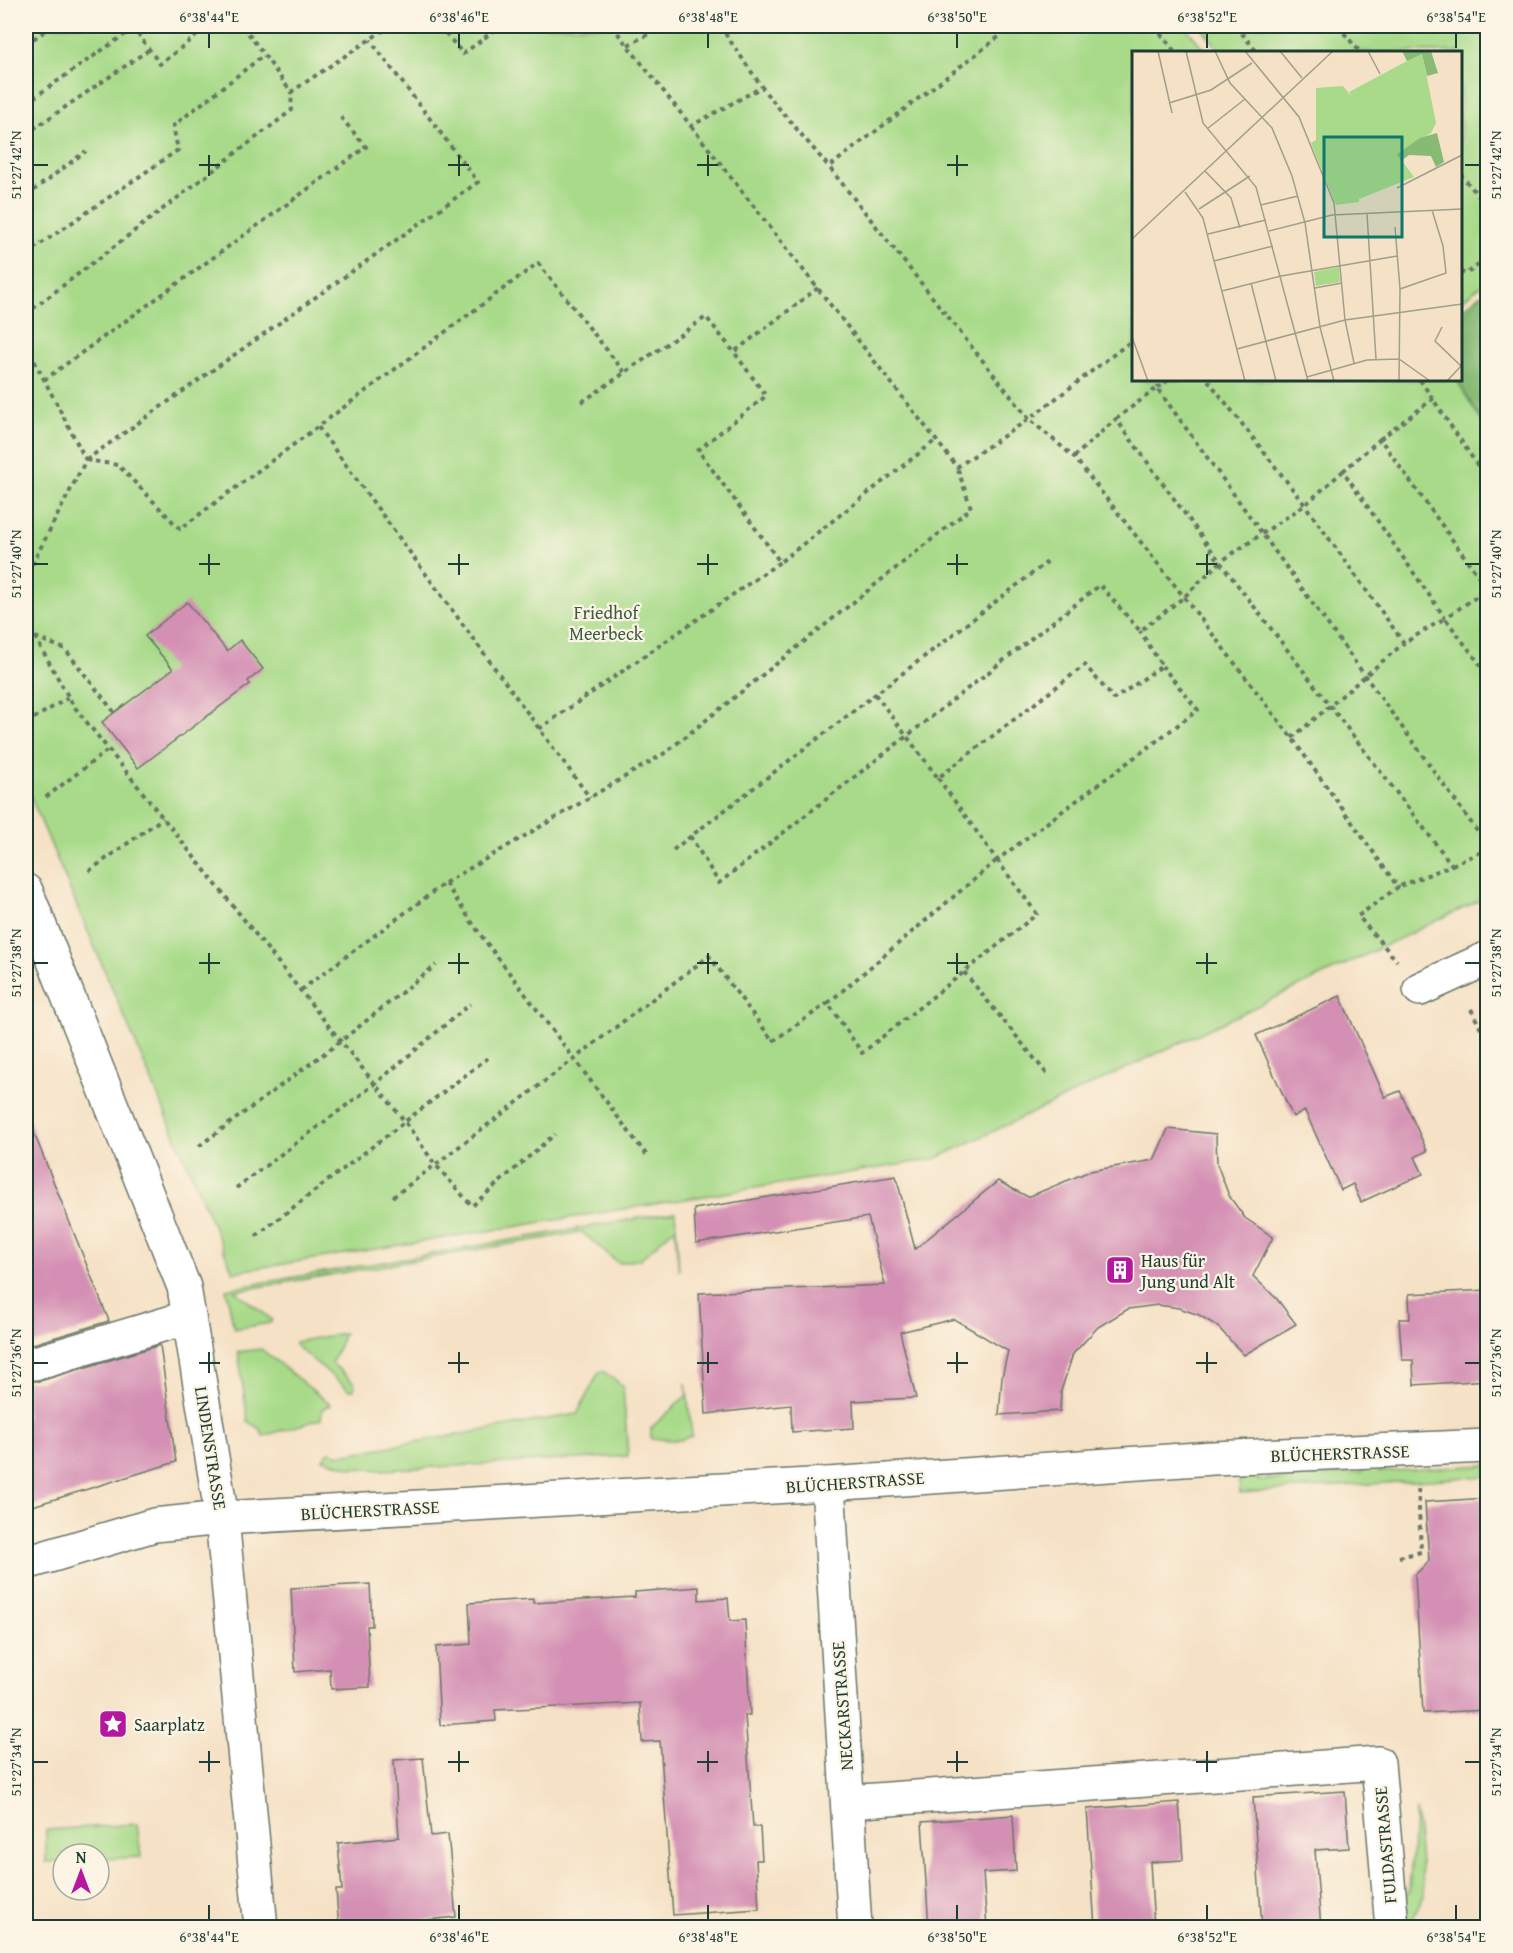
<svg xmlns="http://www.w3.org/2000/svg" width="1513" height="1953" viewBox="0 0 1513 1953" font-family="'Gentium Book Plus',serif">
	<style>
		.green { fill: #a8da89; stroke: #648c5e; stroke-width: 1.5 }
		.forest { fill: #86ba75; stroke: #527c54; stroke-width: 1.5 }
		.building { fill: #d490b4 }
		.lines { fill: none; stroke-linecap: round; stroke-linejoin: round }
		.minor-casing { stroke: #6a7667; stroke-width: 36 }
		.path { stroke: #6a7667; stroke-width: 4; stroke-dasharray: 4.5 4.5; stroke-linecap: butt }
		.minor { stroke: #fff; stroke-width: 33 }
		.ticks { fill: none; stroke: #1f3d34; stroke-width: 2 }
		.labels { text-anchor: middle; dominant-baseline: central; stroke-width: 4.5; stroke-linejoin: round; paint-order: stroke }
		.park-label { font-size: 18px; fill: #3a5c45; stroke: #fcf5e5 }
		.poi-label { font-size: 18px; fill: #1f3d34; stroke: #fcf5e5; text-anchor: start }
		.street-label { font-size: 18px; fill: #1f3d34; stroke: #fcf5e5 }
		.inset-road { fill: none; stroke: #9f9f8b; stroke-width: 1.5 }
		.view { fill: #0f766e; fill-opacity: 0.15; stroke: #0f766e; stroke-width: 3 }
		.inset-edge { fill: none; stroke: #1f3d34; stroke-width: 3 }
		.neatline { fill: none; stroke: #1f3d34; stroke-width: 2 }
		.ticks-label { font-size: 15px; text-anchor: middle; fill: #1f3d34 }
	</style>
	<rect width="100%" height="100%" fill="#fcf5e5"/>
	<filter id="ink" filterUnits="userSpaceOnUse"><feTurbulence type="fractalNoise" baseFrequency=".0167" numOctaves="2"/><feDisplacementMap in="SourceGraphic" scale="12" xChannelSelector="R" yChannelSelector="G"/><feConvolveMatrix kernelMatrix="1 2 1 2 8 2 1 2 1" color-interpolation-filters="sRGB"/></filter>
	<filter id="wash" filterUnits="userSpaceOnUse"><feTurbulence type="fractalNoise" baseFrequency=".008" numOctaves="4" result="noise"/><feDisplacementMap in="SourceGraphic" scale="24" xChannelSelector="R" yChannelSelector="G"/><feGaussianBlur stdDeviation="1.35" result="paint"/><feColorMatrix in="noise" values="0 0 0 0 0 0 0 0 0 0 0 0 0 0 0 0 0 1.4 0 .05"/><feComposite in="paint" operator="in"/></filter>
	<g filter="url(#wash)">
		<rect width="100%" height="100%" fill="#f5e1c5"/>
		<g class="green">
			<path d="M26 26H1185L1206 52H1134V380H1457L1487 431V897L935 1159 233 1272 26 786Z"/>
			<path d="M1200 26H1487V281L1461 301 1460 52H1221Z"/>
			<path d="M675 1212 679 1271 675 1228 640 1259 618 1263 582 1232 235 1291 272 1320 270 1323 234 1329 226 1289Z"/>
			<path d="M344 1333 332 1363 354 1383V1390H349L295 1345V1342Z"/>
			<path d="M261 1349 331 1405 322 1409 321 1419 263 1436 261 1430 248 1421 238 1352Z"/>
			<path d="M603 1371 623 1386 628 1456 384 1470 352 1468 323 1459 329 1452 340 1455 577 1414 599 1372Z"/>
			<path d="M686 1383 692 1436 681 1440 651 1439V1428L687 1395Z"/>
			<path d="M1376 1463 1380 1472 1487 1465V1476L1240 1493 1239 1480 1243 1479 1244 1472H1256V1478L1259 1480 1362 1472 1364 1464Z"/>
			<path d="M1416 1809 1424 1896 1408 1927 1405 1897 1409 1890Z"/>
			<path d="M137 1824 141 1857 99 1859V1854H63V1861L46 1862V1830Z"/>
		</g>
		<path class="forest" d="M1487 290V431L1457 380H1460L1461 310Z"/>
		<g id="blocks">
			<g class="building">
				<path d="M187 602 227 651 240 640 263 669 248 681 250 684 138 768 102 722 173 669 145 636Z"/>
				<path d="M1340 996 1385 1097 1400 1091 1427 1151 1415 1157 1423 1174 1361 1202 1353 1184 1341 1190 1305 1111 1293 1117 1256 1035Z"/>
				<path d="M26 1118H28L109 1321 33 1344H26Z"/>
				<path d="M1168 1129 1216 1134 1217 1164 1229 1196 1245 1218 1273 1237 1253 1276 1277 1299 1296 1324 1244 1355 1217 1326 1199 1315 1179 1308 1158 1305 1128 1309 1098 1327 1073 1354 1061 1391 1060 1411 999 1415 1002 1377 1008 1351 954 1319 900 1332 916 1398 853 1401 854 1428 792 1432 791 1405 706 1414 699 1293 885 1285 868 1217 696 1243 694 1209 896 1176 915 1249 998 1181 1028 1197 1090 1171 1154 1160Z"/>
				<path d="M1488 1290V1380L1414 1385 1413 1360H1402L1399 1319H1410L1409 1294Z"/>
				<path d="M160 1345 176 1462 26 1508V1381H40Z"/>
				<path d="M1488 1498V1710L1423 1713 1415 1575 1429 1561 1425 1502Z"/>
				<path d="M370 1584 372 1626H367L370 1687 331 1689 330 1669 295 1672 291 1588Z"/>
				<path d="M699 1587V1600L728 1598 730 1621 745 1620 750 1715H745L753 1827H760L762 1860H756L759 1909 673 1915 660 1741 642 1742 640 1703 495 1710 496 1721 440 1725 436 1647 471 1644 469 1603 533 1599V1603L635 1597V1592Z"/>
				<path d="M423 1758 431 1836 448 1834 456 1917 407 1922V1928H339L336 1890H342L338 1843 399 1837 394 1760Z"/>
				<path d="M1345 1791 1349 1848 1315 1850 1321 1928H1262L1253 1797Z"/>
				<path d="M1179 1802 1183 1860 1150 1862 1154 1928H1095L1087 1809Z"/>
				<path d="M1013 1815 1016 1871 983 1873 987 1928H929L922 1822Z"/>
			</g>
		</g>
	</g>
	<g filter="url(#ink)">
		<use href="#blocks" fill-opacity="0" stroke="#6a7667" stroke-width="1.5"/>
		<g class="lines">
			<g class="minor-casing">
				<g id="minor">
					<path d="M26 891 184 1287 222 1518 261 1928"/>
					<path d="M1420 989 1488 958"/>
					<path d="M26 1362 35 1363 189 1317"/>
					<path d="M828 1484 855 1928"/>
					<path d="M26 1563 154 1525 222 1518 828 1484 1213 1458 1488 1446"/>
					<path d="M848 1802 1378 1763 1392 1928"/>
				</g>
			</g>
			<g class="path">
				<path d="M132 26 160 64 209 26"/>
				<path d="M194 26 200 33"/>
				<path d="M243 26 291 92 390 26"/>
				<path d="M440 26 463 54 500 26"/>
				<path d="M612 26 691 126 762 87"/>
				<path d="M720 26 766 93 829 167"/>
				<path d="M1013 26 829 167 1029 419 1134 339"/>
				<path d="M1155 26 1175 52"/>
				<path d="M1236 26 1257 52"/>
				<path d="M1338 26 1360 52"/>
				<path d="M26 44 52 26"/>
				<path d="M628 45 663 26"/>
				<path d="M26 103 134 28"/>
				<path d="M691 126 957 467 1029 419 1074 457 1184 597 1292 738 1398 887 1358 916 1397 961"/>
				<path d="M26 134 150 49"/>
				<path d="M1460 174 1488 207"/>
				<path d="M26 196 86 151"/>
				<path d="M26 254 178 150 173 126 264 55"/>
				<path d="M1460 272 1466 274 1488 258"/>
				<path d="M818 288 734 352 766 396 698 450 780 562 936 440"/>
				<path d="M26 314 292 110 291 92"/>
				<path d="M26 345 86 460 26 576"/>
				<path d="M44 380 366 147 338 114"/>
				<path d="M1208 380 1305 505 1404 643 1445 618 1488 675"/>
				<path d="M1420 380 1488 481"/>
				<path d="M1157 388 1168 380"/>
				<path d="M582 402 706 317 734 352"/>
				<path d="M1116 419 1157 388 1488 846"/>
				<path d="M318 427 590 798"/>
				<path d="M1380 439 1434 398"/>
				<path d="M1074 457 1116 419 1220 562 1452 865 1398 887"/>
				<path d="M86 460 118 465 180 529 538 263 625 373"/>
				<path d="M86 460 478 182 370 40"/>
				<path d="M1343 471 1380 439 1487 588"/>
				<path d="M26 621 73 705 406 1123 434 1163 472 1206 555 1134"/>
				<path d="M35 637 65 649 114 712"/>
				<path d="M875 694 938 778 1085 665 1114 699 1162 666 1140 631"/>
				<path d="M26 723 68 698"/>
				<path d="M539 729 780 562"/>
				<path d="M1292 738 1404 643"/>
				<path d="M938 778 997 860 1198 710 1162 666"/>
				<path d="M46 797 108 750"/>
				<path d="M690 836 719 883 1100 585 1140 631 1184 597 1220 562 1305 505 1343 471 1445 618 1488 589"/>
				<path d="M673 850 1051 559"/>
				<path d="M997 860 1037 914 862 1053 828 1003Z"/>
				<path d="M1452 865 1488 849"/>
				<path d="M89 871 163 818"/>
				<path d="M445 883 665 753 971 508 957 467"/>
				<path d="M964 972 1047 1074"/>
				<path d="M301 990 445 883 480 934 648 1157"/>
				<path d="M1471 1009 1488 1043"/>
				<path d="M199 1146 341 1041 436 965"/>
				<path d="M236 1188 375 1084 470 1004"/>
				<path d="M393 1197 709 956 773 1041 828 1003"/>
				<path d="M256 1236 489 1057"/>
				<path d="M1399 1557 1421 1552 1418 1487"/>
			</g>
			<use href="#minor" class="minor"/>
		</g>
	</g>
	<path class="ticks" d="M209 33V48M459 33V48M708 33V48M957 33V48M1207 33V48M1456 33V48M209 155V176M459 155V176M708 155V176M957 155V176M33 165H48M199 165H220M448 165H469M697 165H718M947 165H968M1465 165H1480M209 554V575M459 554V575M708 554V575M957 554V575M1207 554V575M33 564H48M199 564H220M448 564H469M697 564H718M947 564H968M1196 564H1217M1465 564H1480M209 953V974M459 953V974M708 953V974M957 953V974M1207 953V974M33 963H48M199 963H220M448 963H469M697 963H718M947 963H968M1196 963H1217M1465 963H1480M209 1352V1373M459 1352V1373M708 1352V1373M957 1352V1373M1207 1352V1373M33 1363H48M199 1363H220M448 1363H469M697 1363H718M947 1363H968M1196 1363H1217M1465 1363H1480M209 1751V1772M459 1751V1772M708 1751V1772M957 1751V1772M1207 1751V1772M33 1762H48M199 1762H220M448 1762H469M697 1762H718M947 1762H968M1196 1762H1217M1465 1762H1480M209 1905V1920M459 1905V1920M708 1905V1920M957 1905V1920M1207 1905V1920M1456 1905V1920"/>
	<defs>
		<g id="building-square" transform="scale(1.5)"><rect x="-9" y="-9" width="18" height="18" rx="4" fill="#b5179e" stroke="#fcf5e5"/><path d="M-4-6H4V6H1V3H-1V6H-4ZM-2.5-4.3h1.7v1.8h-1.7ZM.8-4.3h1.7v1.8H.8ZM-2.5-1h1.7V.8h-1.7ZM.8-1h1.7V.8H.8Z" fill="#fff"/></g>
		<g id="sight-square" transform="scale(1.5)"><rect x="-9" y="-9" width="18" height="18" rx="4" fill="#b5179e" stroke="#fcf5e5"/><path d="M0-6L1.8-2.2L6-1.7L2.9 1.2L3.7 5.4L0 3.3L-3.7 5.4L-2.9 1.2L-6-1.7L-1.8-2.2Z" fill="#fff"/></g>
	</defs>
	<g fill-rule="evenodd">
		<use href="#building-square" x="1120" y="1270"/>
		<use href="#sight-square" x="113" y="1724"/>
	</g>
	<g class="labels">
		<g class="park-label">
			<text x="606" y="612">Friedhof<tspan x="606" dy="21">Meerbeck</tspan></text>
		</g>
		<g class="poi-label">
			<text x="1141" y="1260">Haus für<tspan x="1141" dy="21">Jung und Alt</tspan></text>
			<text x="134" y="1724">Saarplatz</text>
		</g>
		<g class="street-label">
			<text transform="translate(211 1448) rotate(81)">LINDENSTRASSE</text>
			<text transform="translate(1340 1453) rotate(-2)">BLÜCHERSTRASSE</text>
			<text transform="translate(855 1482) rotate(-4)">BLÜCHERSTRASSE</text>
			<text transform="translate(370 1510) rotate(-3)">BLÜCHERSTRASSE</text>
			<text transform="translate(842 1706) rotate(-94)">NECKARSTRASSE</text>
			<text transform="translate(1385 1845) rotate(-95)">FULDASTRASSE</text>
		</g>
	</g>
	<g transform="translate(1132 51)">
		<rect width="330" height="330" fill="#f5e1c5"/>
		<path d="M290 2 304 72 299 82 265 103 282 126 227 148V151L204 154 179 92 184 89V37L211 35 220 46 217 41ZM207 216 208 231 184 235 182 221Z" fill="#a8da89"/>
		<path d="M270 0H299L306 22 295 25 290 3 275 10ZM305 82 312 111 304 116 299 105 277 104 269 110 265 103 288 87Z" fill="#86ba75"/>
		<path class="inset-road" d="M26 0 40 62M54 0 71 72 124 136 176 330M83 0 98 32 140 77 160 125 173 172 188 276 202 330M113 0 167 66 202 152 213 269 222 312M148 0 170 27M236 0 248 23M37 52 79 39 120 12M75 78 113 48M73 120 99 147 108 177M265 137 330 104M53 141 71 167 113 330M129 154 166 145M67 158 118 125M235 163 244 308M263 176 268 238 267 330M137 180 200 164 330 158M76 183 134 169M0 188 201 0M82 210 141 195M119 232 144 330M183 237 210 232M268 238 314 222 311 195 300 159M90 240 149 225 265 205M310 276 303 290 329 315M0 286 16 330M105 298 213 269 330 253M175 326 235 309 267 308 298 330M315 330 330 314"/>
		<path class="view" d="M192 86H270V186H192Z"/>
		<rect width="330" height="330" class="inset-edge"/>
	</g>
	<rect width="1513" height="1953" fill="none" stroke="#fcf5e5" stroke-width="66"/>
	<g transform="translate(81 1872)"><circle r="28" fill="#fcf5e5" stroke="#a4ab9e" stroke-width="1.5"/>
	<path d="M0-4.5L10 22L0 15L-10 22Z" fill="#b5179e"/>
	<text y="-9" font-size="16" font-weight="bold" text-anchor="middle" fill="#1f3d34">N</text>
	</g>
	<rect x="33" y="33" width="1447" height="1887" class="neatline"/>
	<g class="ticks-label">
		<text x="209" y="22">6°38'44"E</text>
		<text x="459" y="22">6°38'46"E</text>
		<text x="708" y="22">6°38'48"E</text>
		<text x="957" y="22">6°38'50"E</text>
		<text x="1207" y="22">6°38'52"E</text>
		<text x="1456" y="22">6°38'54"E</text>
		<text transform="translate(16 165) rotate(-90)" y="5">51°27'42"N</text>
		<text transform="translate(1496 165) rotate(-90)" y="5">51°27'42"N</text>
		<text transform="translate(16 564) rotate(-90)" y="5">51°27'40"N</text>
		<text transform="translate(1496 564) rotate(-90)" y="5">51°27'40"N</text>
		<text transform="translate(16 963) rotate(-90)" y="5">51°27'38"N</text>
		<text transform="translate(1496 963) rotate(-90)" y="5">51°27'38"N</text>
		<text transform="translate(16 1363) rotate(-90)" y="5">51°27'36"N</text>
		<text transform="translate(1496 1363) rotate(-90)" y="5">51°27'36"N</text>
		<text transform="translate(16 1762) rotate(-90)" y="5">51°27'34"N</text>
		<text transform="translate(1496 1762) rotate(-90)" y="5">51°27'34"N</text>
		<text x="209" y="1942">6°38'44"E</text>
		<text x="459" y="1942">6°38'46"E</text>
		<text x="708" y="1942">6°38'48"E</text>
		<text x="957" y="1942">6°38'50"E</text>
		<text x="1207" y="1942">6°38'52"E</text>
		<text x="1456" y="1942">6°38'54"E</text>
	</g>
</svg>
